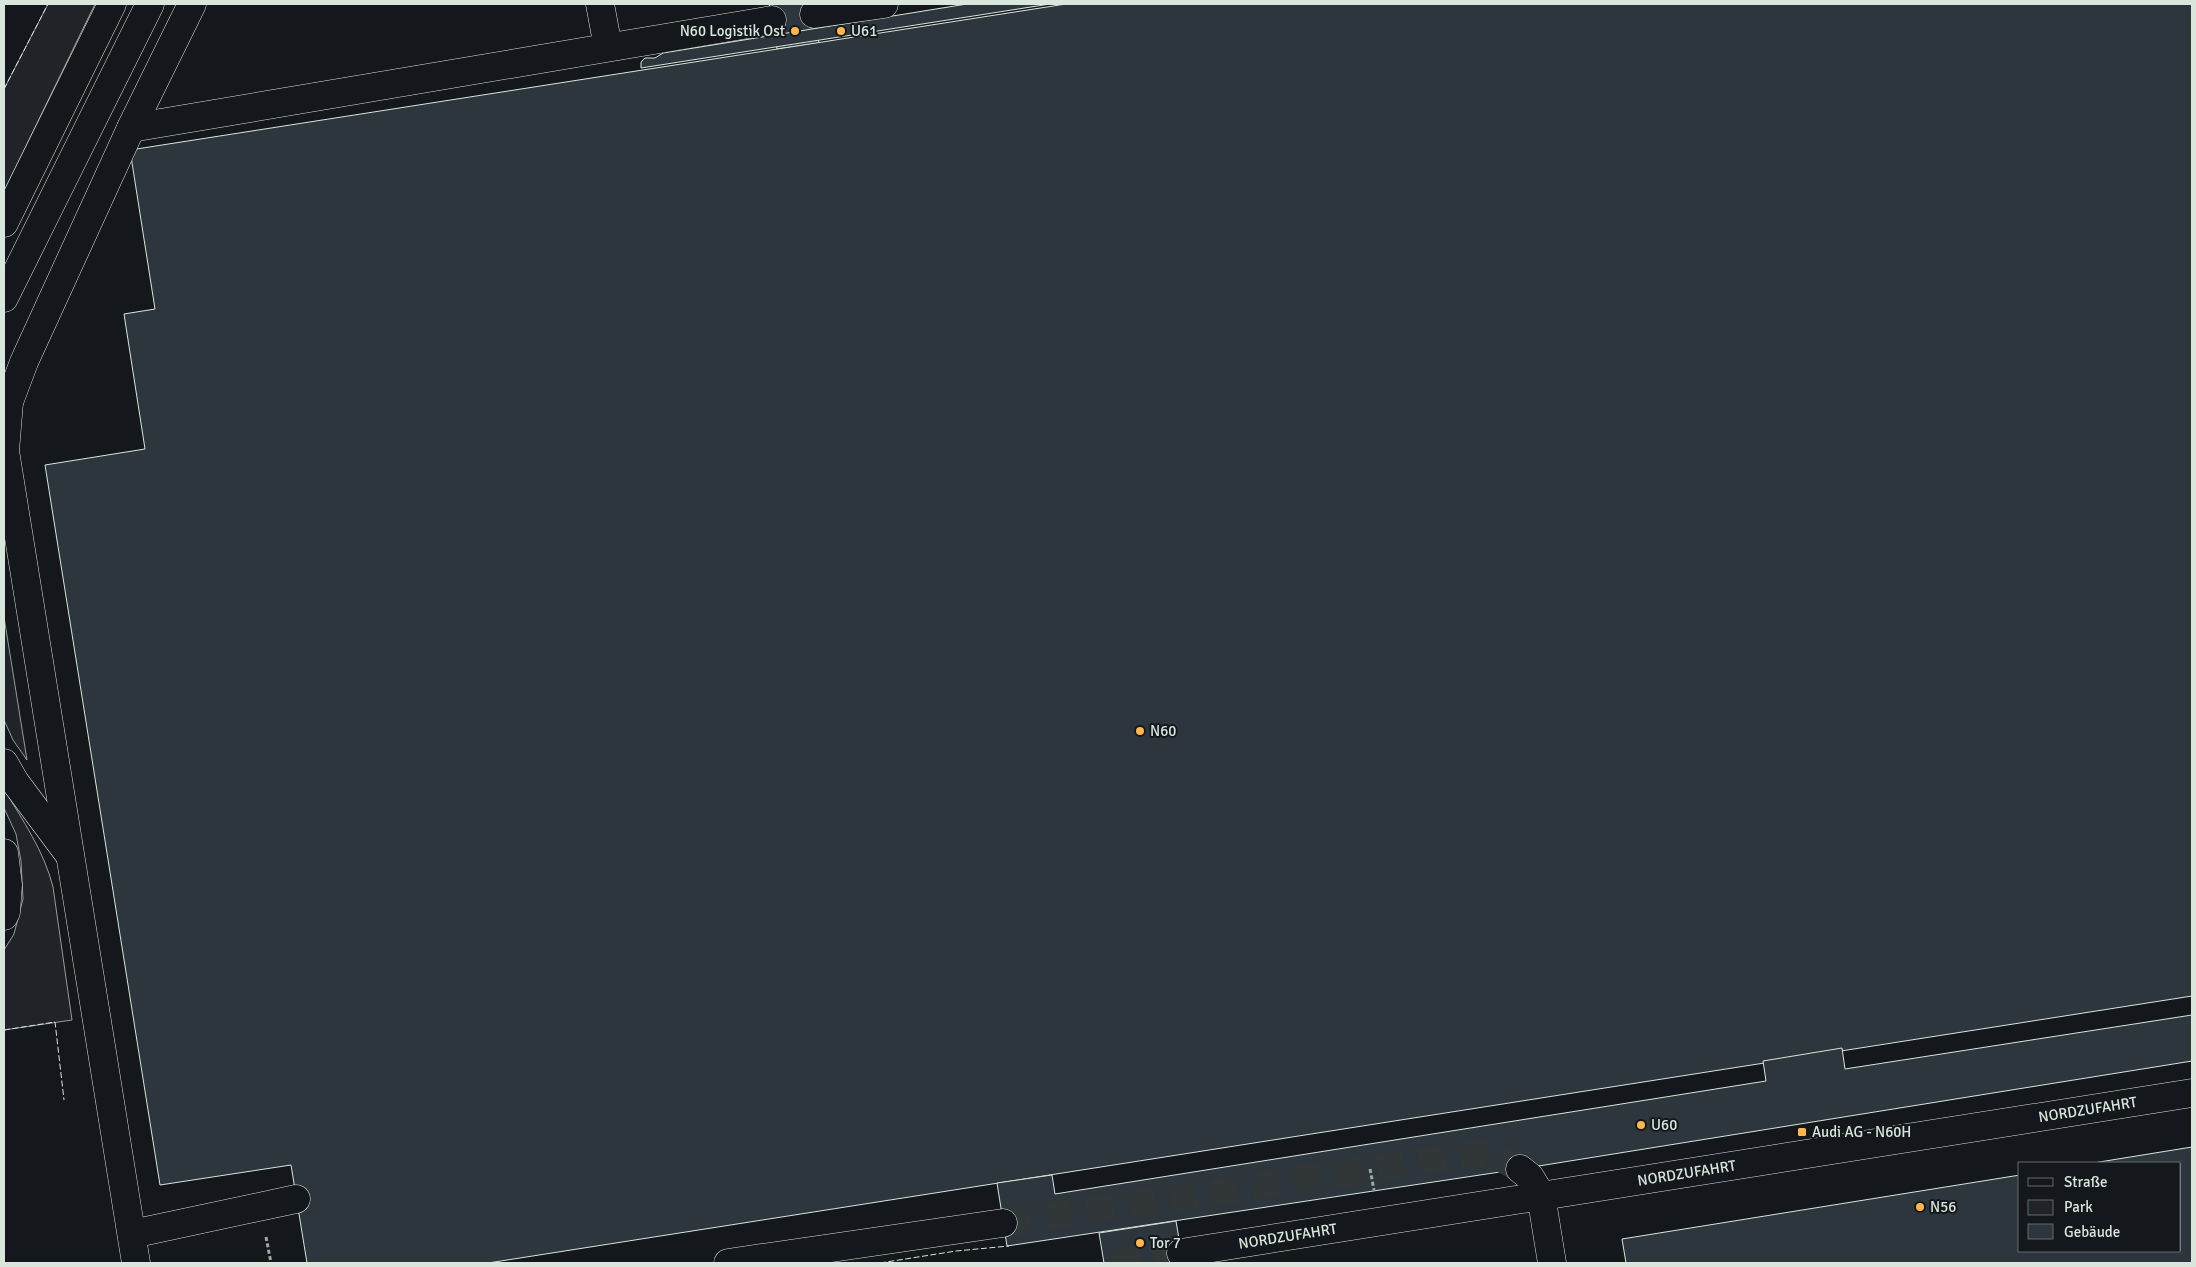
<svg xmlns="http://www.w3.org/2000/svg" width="2196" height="1267" viewBox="0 0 2196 1267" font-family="Signika,sans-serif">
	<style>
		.green { fill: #202428; stroke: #939e99 }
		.building { fill: #2c363c; stroke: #d8e6dc }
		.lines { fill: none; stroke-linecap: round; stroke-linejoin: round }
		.minor-tunnel { stroke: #313739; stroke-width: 28; stroke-dasharray: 28 14; stroke-linecap: butt }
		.minor-casing { stroke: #d8e6dc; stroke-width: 29 }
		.path { stroke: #9da8a2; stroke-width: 3; stroke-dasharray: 4 2.5; stroke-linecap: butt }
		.minor { stroke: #14181c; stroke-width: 28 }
		.fence { stroke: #d8e6dc; stroke-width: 1; stroke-dasharray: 6 2.5; stroke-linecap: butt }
		.poi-dot { fill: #ffb74d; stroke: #14181c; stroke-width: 2 }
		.labels { text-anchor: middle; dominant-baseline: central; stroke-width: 4; stroke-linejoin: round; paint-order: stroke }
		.poi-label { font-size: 15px; fill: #d8e6dc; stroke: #14181c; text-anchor: start }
		.street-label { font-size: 15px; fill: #d8e6dc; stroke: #14181c }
	</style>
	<rect width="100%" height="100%" fill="#14181c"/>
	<g class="green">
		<path d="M48 4H95L4 191V89Z"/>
		<path d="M4 617 27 760 13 740 4 720Z"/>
		<path d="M4 789C23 821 44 851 53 887L72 1020 4 1030V950L14 934 23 899 21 861 16 834 4 808Z"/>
	</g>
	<g class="building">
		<path d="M769 4H812L819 43 777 49Z"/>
		<path d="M967 4H1050L641 68V62L645 58H655L663 53Z"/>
		<path d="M1066 4H2192V996L488 1263H307L291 1165 160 1185 45 465 145 449 124 314 155 309 130 150Z"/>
		<path d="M2192 1015V1061L1520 1169 1007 1246 997 1183 1052 1175 1055 1194 1766 1081 1763 1061 1842 1048 1845 1069Z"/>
		<path d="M2192 1147V1263H1626L1622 1239 2020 1175V1251H2180V1163H2093Z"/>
		<path d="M1176 1221 1183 1263H1104L1099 1233Z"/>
	</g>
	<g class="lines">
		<g class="minor-tunnel">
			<path d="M1003 1223 1475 1154C1494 1153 1505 1159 1520 1169"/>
			<path d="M1112 1263 1181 1253"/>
		</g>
		<g class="minor-casing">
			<g id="minor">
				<path d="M600 4 608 47"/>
				<path d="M814 14 884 4"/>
				<path d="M131 128 772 20"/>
				<path d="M4 223 112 4"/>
				<path d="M4 298 150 4"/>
				<path d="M9 402 5 451 136 1263"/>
				<path d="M4 409 9 402 24 362 131 128 192 4"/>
				<path d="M4 763 15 782 68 853"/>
				<path d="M4 853 8 885 6 912 4 916"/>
				<path d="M1520 1169 1530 1177 1541 1195 1552 1263"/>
				<path d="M132 1234 296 1199"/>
				<path id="s1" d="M1181 1253 2192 1093"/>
				<path d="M728 1263 1003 1223"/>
			</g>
		</g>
		<g class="path">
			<path d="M1370 1169 1374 1190"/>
			<path d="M266 1237 271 1263"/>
		</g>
		<use href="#minor" class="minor"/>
		<g class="fence">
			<path d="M4 89 48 4"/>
			<path d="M4 1030 55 1022 64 1100"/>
			<path d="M880 1263 956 1251 1009 1246"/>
		</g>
	</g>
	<g class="poi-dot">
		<circle cx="795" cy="31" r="5"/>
		<circle cx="841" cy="31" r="5"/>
		<circle cx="1140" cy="731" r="5"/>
		<circle cx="1641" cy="1125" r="5"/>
		<rect x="1797" y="1127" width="10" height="10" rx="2.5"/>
		<circle cx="1920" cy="1207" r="5"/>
		<circle cx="1140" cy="1243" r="5"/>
	</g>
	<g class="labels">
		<g class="poi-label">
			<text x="785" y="31" text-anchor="end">N60 Logistik Ost</text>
			<text x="851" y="31">U61</text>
			<text x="1150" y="731">N60</text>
			<text x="1651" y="1125">U60</text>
			<text x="1812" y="1132">Audi AG - N60H</text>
			<text x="1930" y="1207">N56</text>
			<text x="1150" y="1243">Tor 7</text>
		</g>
		<g class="street-label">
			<text stroke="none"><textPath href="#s1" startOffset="918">NORDZUFAHRT</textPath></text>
			<text stroke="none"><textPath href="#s1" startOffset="512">NORDZUFAHRT</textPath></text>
			<text stroke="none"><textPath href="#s1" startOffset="108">NORDZUFAHRT</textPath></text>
		</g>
	</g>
	<rect width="2196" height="1267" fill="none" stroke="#d8e6dc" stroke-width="10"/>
	<rect x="2018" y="1162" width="162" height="90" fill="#14181c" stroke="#626a69"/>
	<rect x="2028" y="1178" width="25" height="8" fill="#14181c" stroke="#626a69"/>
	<text x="2064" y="1187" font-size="15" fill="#d8e6dc">Straße</text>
	<rect x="2028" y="1200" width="25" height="15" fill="#202428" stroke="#626a69"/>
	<text x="2064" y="1212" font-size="15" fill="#d8e6dc">Park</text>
	<rect x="2028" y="1224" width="25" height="15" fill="#2c363c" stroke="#626a69"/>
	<text x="2064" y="1237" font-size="15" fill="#d8e6dc">Gebäude</text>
</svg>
